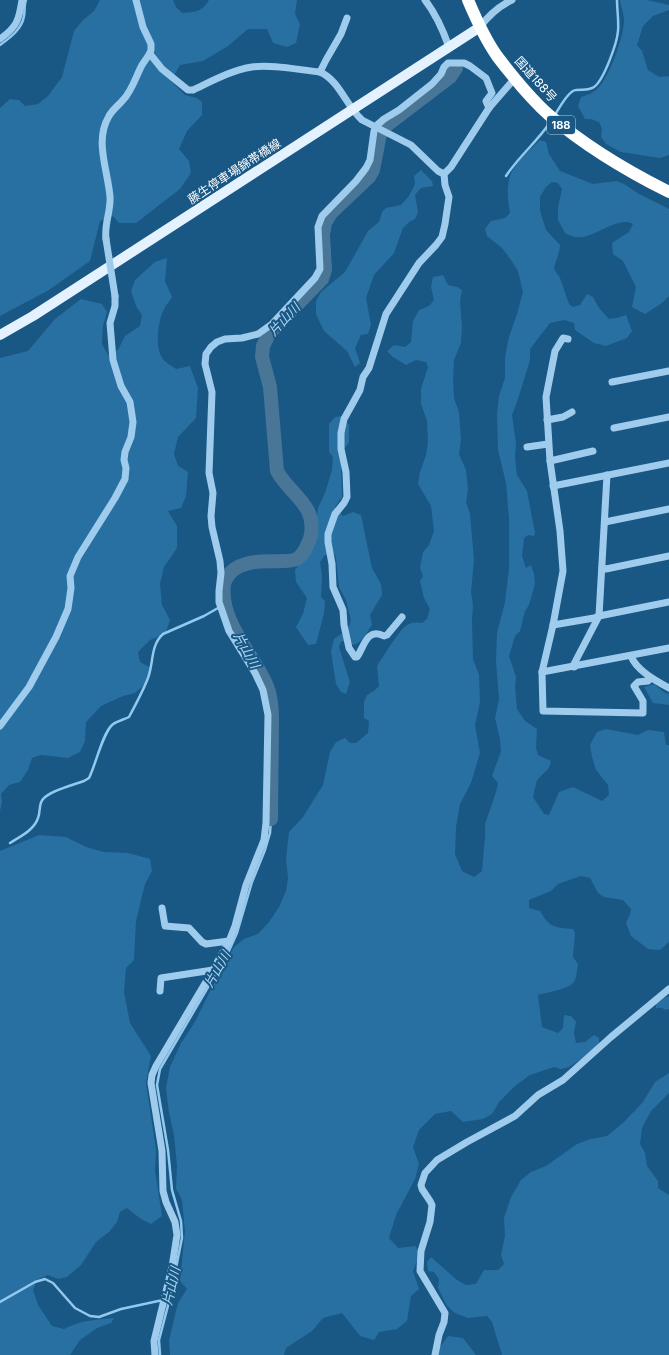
<svg xmlns="http://www.w3.org/2000/svg" width="669" height="1355" viewBox="0 0 669 1355" font-family="Inter,'Noto Sans JP',sans-serif">
	<style>
		.green { fill: #2870a2 }
		.lines { fill: none; stroke-linecap: round; stroke-linejoin: round }
		.stream { stroke: #92c9ee; stroke-width: 2.5 }
		.river { stroke: #497697; stroke-width: 14 }
		.minor { stroke: #9fccec; stroke-width: 7 }
		.major { stroke: #e4f2ff; stroke-width: 10 }
		.highway { stroke: #fff; stroke-width: 12 }
		.minor-bridge { stroke: #9fccec; stroke-width: 7 }
		.labels { text-anchor: middle; dominant-baseline: central; stroke-width: 4; stroke-linejoin: round; paint-order: stroke }
		.shield { fill: #195785; stroke: #bacdda; stroke-width: 1 }
		.shield-label { font-size: 11px; font-weight: bold; fill: #fff }
		.street-label { font-size: 12px; fill: #fff; stroke: #195785 }
		.water-label { font-size: 13px; font-style: italic; fill: #abd6f3; stroke: #195785 }
	</style>
	<rect width="100%" height="100%" fill="#195785"/>
	<g class="green">
		<path d="M100 0H173L176 7 182 13C195 12 202 12 209 0H297L295 14 300 24 296 43 287 47 273 43 267 29H248L228 46 203 61 180 65 171 81 185 95 197 98 202 102V115L187 131 179 149 189 161 191 173 180 189 136 223H119L113 216 100 221 90 261 49 290 0 316V108L10 99 19 100 25 106 38 104 48 96 62 77 74 31 83 20 94 11Z"/>
		<path d="M620 0H647L669 5V10L653 16 643 26 637 45 642 51 648 70 659 77 668 76 669 77V155L660 158 621 152 606 144 601 137 602 129 599 122 591 119H585L578 106 581 97C588 95 593 93 598 88 609 78 625 34 624 19 623 12 621 6 620 0Z"/>
		<path d="M540 140 546 142 549 154 560 171 593 184 617 181 624 184 639 194 669 209V296L662 303 645 314 632 307 636 287 623 261 613 254 612 243 629 232 633 224C620 216 597 235 583 237 576 238 571 236 565 233L558 220V208L562 189 558 183 552 182 546 187 540 197V211L546 230 560 245C560 253 555 261 554 269L560 278 569 304 573 307 580 305 587 294 593 297 599 308 609 319 617 318 626 315 632 331 627 338 606 346 594 343 575 330 574 323 564 320 550 323 530 349V360L517 402 512 415 516 444 515 457 517 475 527 491 535 533 534 536 528 535 524 538 522 556 526 568 531 565 534 574 535 584 529 605 525 611 520 631 515 636 509 656 516 677 515 686 517 709 525 721 537 729 536 748 538 755 551 761 549 768 537 780 533 797 544 814 549 815 559 792 573 787 602 801 609 795 608 785 596 770 592 757 590 745 597 732 606 729 638 735 648 730 664 732 666 745H669V942L660 950 648 949 631 936 626 923 630 914 631 909 623 900 604 897 598 893 590 878 581 876 558 884 551 891 529 900V908L540 911C549 927 555 928 573 929L575 933 573 957 578 964C577 969 577 975 575 980 572 989 548 992 538 995L542 1027 558 1033 563 1028 564 1015 571 1016 576 1022 574 1033 576 1043 585 1042 594 1035 599 1038V1043L589 1054 569 1067 561 1069 554 1067 530 1075 515 1086 499 1102 492 1114 483 1119 463 1122 451 1111 435 1114 419 1130 413 1147 419 1164 415 1179 396 1215 389 1238 398 1248 416 1246 419 1256 413 1271 419 1289 411 1296 407 1321 397 1329 379 1332 374 1340 360 1336 342 1313 323 1318 312 1331 286 1348 284 1355H170L169 1340 178 1303 187 1289 180 1281 185 1231 182 1200 176 1189 177 1166 174 1135 169 1113 166 1088 170 1067 181 1043 195 1022 210 991 234 947 244 939 258 934 269 922 279 907 286 891 288 878 286 859 289 832 303 817 323 785 330 752 336 742 345 738 350 743H356L368 733 369 721 364 718V702L367 695 374 691 379 686 377 666C383 657 399 630 407 625 412 622 416 622 422 623L427 619 430 609 424 598 420 581 423 576 420 568 423 552 429 545 434 531 431 506 418 484 420 472 426 455 428 442 427 421 421 404V389L428 367 426 362 416 360 406 365 393 357 387 351 394 345 405 347 411 342 413 321 419 310 429 306 434 300 431 287 433 277 443 275 448 285 457 287 462 290 460 301 462 327 461 343 454 360 453 378 454 398 459 412 461 440 459 454 466 470 468 489 466 502 470 514 474 560 471 592 473 605 472 621 473 659 479 675 480 702 475 725 480 753 471 783 460 804 456 827 455 854 462 871 474 877 482 871 485 837V824L496 792 498 783 492 776 501 751 500 739 495 718 499 700 496 661 497 633 505 602 509 569V518L506 483 498 450 497 414 499 396 505 378V357L509 337 517 314 523 292 518 271 511 260 502 248 487 236 485 229 491 221 505 218 510 213C503 173 513 166 540 140Z"/>
		<path d="M421 170 432 181 433 186 421 188 415 195 418 212 415 219 409 222 403 228 394 253 374 275 366 298 371 325 368 334 361 335 355 348 360 363 355 367 347 351 324 331 316 314V301L321 292 345 272 368 231 379 222 382 212 386 208 401 205 409 196 415 184 414 176Z"/>
		<path d="M167 258 165 281 172 297C170 302 167 303 165 307 158 319 154 348 163 359 166 363 172 366 176 369L190 366 198 388 196 418 178 437 174 454 178 466 188 472 186 496 181 508 168 511 177 526V548L164 567 160 584 162 605 170 620 165 634 150 640 138 652 140 662 151 668 144 685 135 693 123 696 101 706 86 722 85 741 80 752 68 758 41 755 32 758 28 770 20 782 9 785 1 794 2 802 0 811V358L28 351 55 319 81 299 102 304 107 312 103 326 102 344 108 355 118 350 125 336 140 326 142 315 136 306 131 291 135 280 155 262Z"/>
		<path d="M342 416 349 425V442L345 448 341 463 342 497 335 507 343 516 353 512 361 515 372 568 381 584 382 595 370 615 372 625C367 632 362 643 353 645L349 639 341 642 339 647 350 682 346 694 341 692 336 684 331 652 334 639 348 629 351 620 346 600 339 587 336 558 334 553 325 555 320 562 322 576 321 597 325 601 324 613 316 644 308 645 296 627 303 614 307 598 296 582 295 570 313 544 318 508 325 493 332 470 333 457 329 452V424L335 417Z"/>
		<path d="M654 684 665 693 669 694V705L653 703 644 687Z"/>
		<path d="M39 835 66 837 86 847 104 852 128 853 150 859 152 871 145 884 136 921 134 960 126 968 124 992 130 1023 151 1056 146 1083 156 1150 155 1171 162 1216 151 1224 141 1219 127 1208 120 1212 117 1222 109 1232 96 1242 81 1265 67 1277 58 1279 48 1275 38 1279 33 1290 38 1305 52 1326 64 1329C82 1320 94 1320 114 1318L111 1323 97 1328 80 1340 70 1355H0V851Z"/>
		<path d="M666 997H669V1009L666 1010 662 1008H656V1003Z"/>
		<path d="M669 1073V1093L651 1111 642 1128 640 1144 645 1153 647 1166 658 1181V1188L669 1195V1355H502L492 1322 487 1316 468 1318 455 1313 447 1306 438 1288 439 1279 434 1272 428 1271 427 1262 431 1257 457 1280 466 1285 476 1284 484 1270H498L504 1264 501 1255 505 1236 504 1218 511 1197 521 1180 531 1172 546 1166 577 1144 591 1139 607 1136 624 1122 643 1102 655 1082Z"/>
		<path d="M448 1336 463 1338 476 1355H432L437 1351Z"/>
	</g>
	<g class="lines">
		<g class="stream">
			<path d="M0 45C10 38 22 29 24 16 25 11 24 5 26 0"/>
			<path d="M555 115C559 108 569 90 576 90 582 89 588 91 594 87 604 80 617 43 618 31 619 21 617 10 617 0"/>
			<path d="M506 176C519 156 538 141 551 121"/>
			<path d="M10 843C21 836 34 830 38 818 41 811 38 803 44 798 52 790 73 785 84 781L89 778C96 764 102 735 112 725 117 721 123 720 129 717 136 704 143 691 148 678 154 662 150 646 163 634L204 616 225 604"/>
			<path d="M0 1302 35 1282 45 1279 53 1283 75 1308 90 1316 99 1317 121 1309 163 1300"/>
			<path d="M160 1355 159 1340 170 1298 182 1238 181 1221 172 1190 168 1150 157 1085 160 1069 228 953 237 933 252 882 265 850 270 833 271 819"/>
		</g>
		<path class="river" d="M271 819 272 719C272 708 271 696 267 686 254 654 219 622 224 584 225 580 228 575 231 572 245 559 265 562 283 561 288 561 294 561 298 558 304 554 306 548 309 541 313 533 312 519 308 511 300 496 285 486 277 471L270 387 262 357 263 346 269 334 322 279 325 270 323 235 325 223 331 213 369 177 373 170 380 134 387 125 450 77 456 68"/>
		<g class="minor">
			<path d="M425 0C436 14 443 30 449 47"/>
			<path d="M480 27C489 15 499 6 512 0"/>
			<path d="M0 39C17 27 19 20 22 0"/>
			<path d="M150 54 162 69 188 90H193C212 81 232 70 252 67 272 64 299 70 320 72 340 81 346 106 362 120L411 145 438 171 444 174"/>
			<path d="M320 72 326 60 341 34 347 18"/>
			<path d="M106 239C104 224 111 211 110 197 108 170 94 141 109 116 113 109 118 106 123 100 132 91 136 76 142 65 145 60 149 56 151 50V44L143 27 136 0"/>
			<path d="M568 339 563 338 555 351 546 397 550 461 560 531 563 571 553 625 542 672 543 711 643 713V701L634 686 638 682 648 681 651 678"/>
			<path d="M612 382 669 371"/>
			<path d="M547 420 563 417 572 412"/>
			<path d="M614 428 669 417"/>
			<path d="M527 447 548 444"/>
			<path d="M550 461 593 451"/>
			<path d="M553 486 669 463"/>
			<path d="M605 522 669 509"/>
			<path d="M602 568 606 569 669 556"/>
			<path d="M402 617 387 635 384 636C367 627 364 647 357 657H355L349 648 344 625 343 610 333 587 332 564 328 542V534L335 514 344 503 347 497 346 472 341 449V433L344 419 354 401 360 390 363 377 369 368 386 314 419 263 436 245 442 237 445 224 449 197 445 185 444 174 451 167 489 108 515 78"/>
			<path d="M553 625 594 618 599 616 669 602"/>
			<path d="M631 656C636 670 656 681 669 688"/>
			<path d="M574 667V664L599 616 607 475"/>
			<path d="M542 672 669 648"/>
			<path d="M0 726 29 687 56 637 68 609 71 588 70 576 78 557 115 498 125 479 126 468 124 460 125 452 131 437 133 422 130 402 121 386 113 360 110 323 115 306V296"/>
			<path d="M162 908 165 926 189 928 202 942 206 944 229 941"/>
			<path d="M160 991 161 978 213 970"/>
			<path d="M155 1355 154 1341 172 1267 177 1235 175 1222 166 1202 163 1191 162 1151 151 1083 152 1075 156 1066 213 970 229 941 235 926 246 885 264 840 266 823 268 715 263 690 255 673 229 631 219 602V591L221 573 220 561 212 527 211 516 213 493 209 473 212 392 205 364 206 354 211 347 217 342 225 339 242 338 258 334 272 324 315 278 320 269 318 227 322 216 356 181 366 168 370 160 374 131 376 126 384 119 399 110 432 84 441 74 444 67 448 63H464L470 66 486 78 492 93 486 101 489 108"/>
			<path d="M435 1355 439 1335 444 1322 445 1313 420 1271 421 1251 430 1222 432 1205 430 1201 422 1189 421 1185 425 1173 437 1160 467 1142 515 1116 538 1095 563 1080 611 1037 669 989"/>
		</g>
		<path class="major" d="M0 335 33 316 480 27"/>
		<path class="highway" d="M468 0C476 19 485 39 497 56 513 77 530 98 549 115 585 146 627 171 669 192"/>
		<path class="minor-bridge" d="M106 239 115 296"/>
	</g>
	<g class="labels">
		<rect class="shield" x="547" y="116" width="28" height="18" rx="3"/>
		<g class="shield-label">
			<text x="561" y="125">188</text>
		</g>
		<g class="street-label">
			<text transform="translate(536 79) rotate(48)">国道188号</text>
			<text transform="translate(234 171) rotate(-33)">藤生停車場錦帯橋線</text>
		</g>
		<g class="water-label">
			<text transform="translate(284 319) rotate(-47)">片山川</text>
			<text transform="translate(247 650) rotate(61)">片山川</text>
			<text transform="translate(217 969) rotate(-60)">片山川</text>
			<text transform="translate(171 1286) rotate(-77)">片山川</text>
		</g>
	</g>
</svg>
